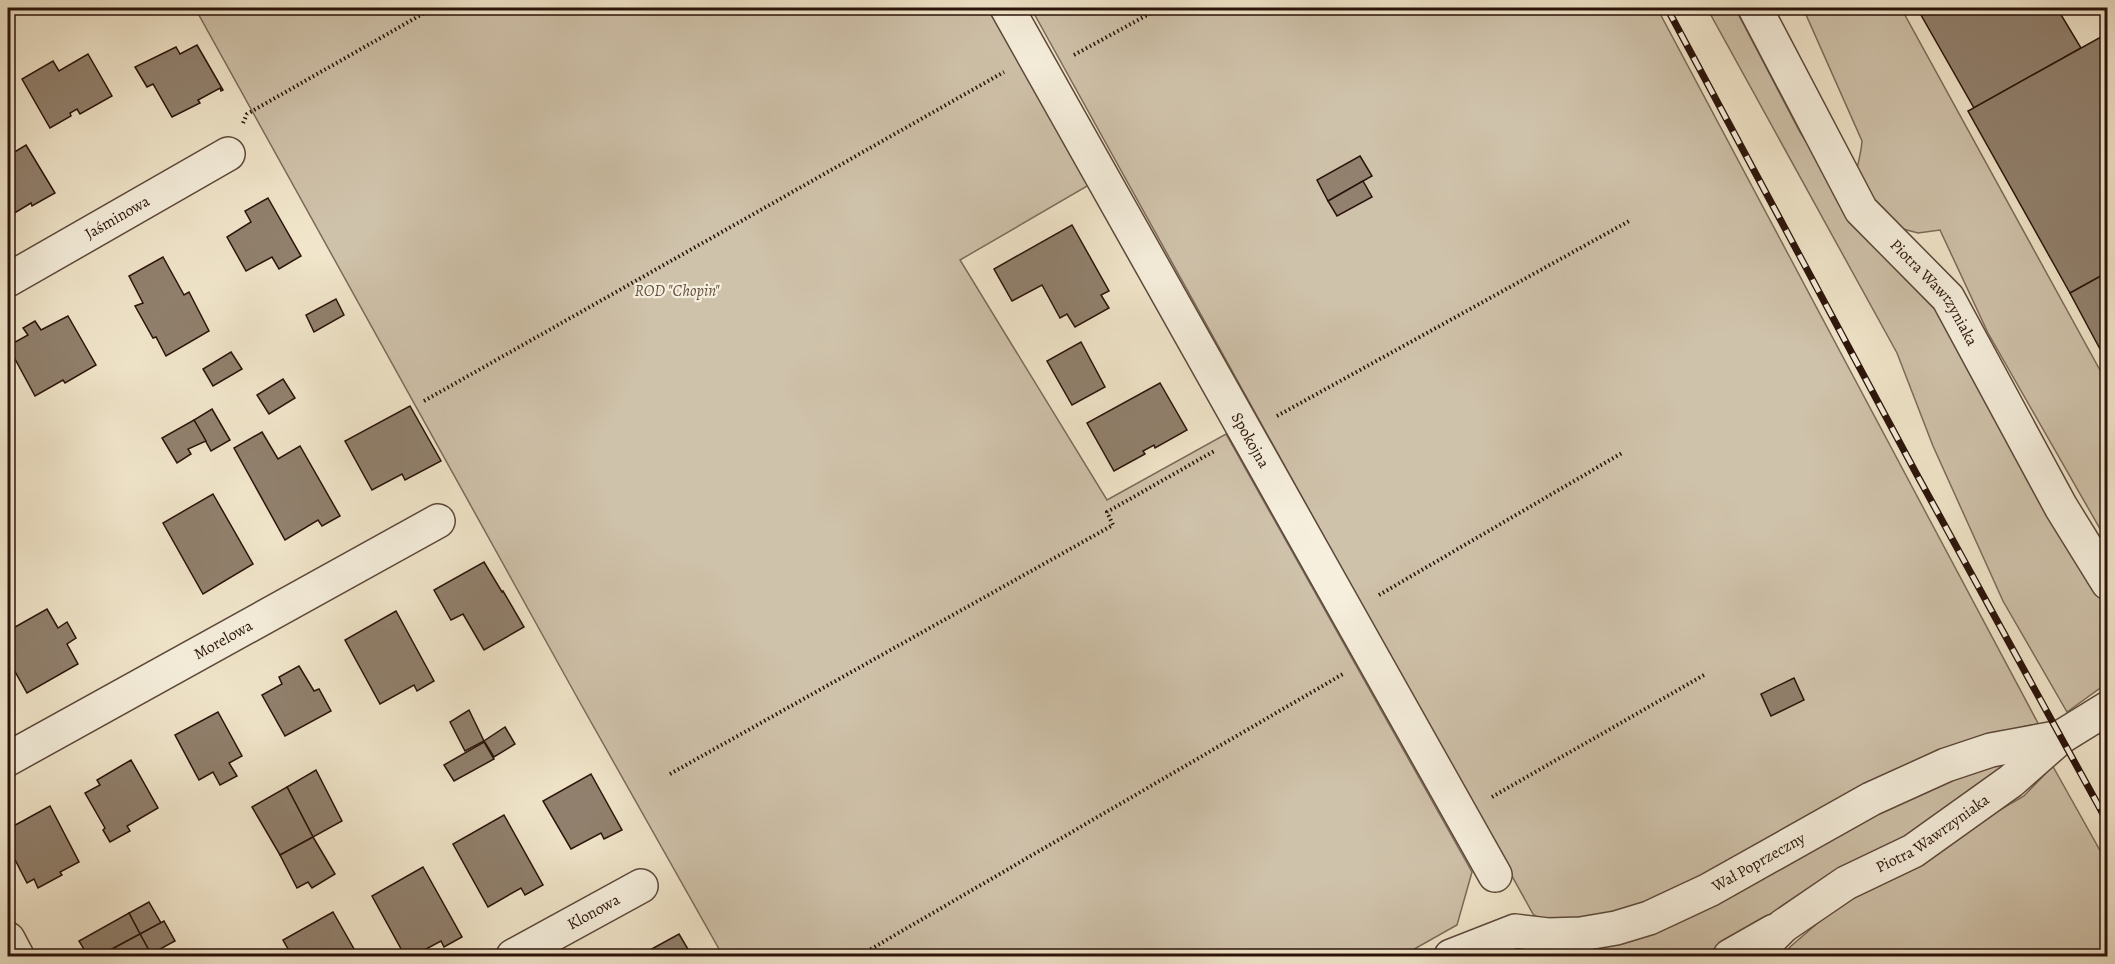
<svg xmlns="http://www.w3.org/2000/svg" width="2115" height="964" viewBox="0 0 2115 964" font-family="Alegreya,serif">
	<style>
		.green { fill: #cfc2aa; stroke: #7c6a5a; stroke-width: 1.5 }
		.building { fill: #91816e; stroke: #2a130a; stroke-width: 1.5 }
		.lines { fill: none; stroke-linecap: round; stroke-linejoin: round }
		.minor-casing { stroke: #5c483a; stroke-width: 36 }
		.path { stroke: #2a130a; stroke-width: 4; stroke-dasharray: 1.5 3; stroke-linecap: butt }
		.minor { stroke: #f6efdd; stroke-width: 33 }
		.rail-casing { stroke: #2a130a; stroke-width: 7 }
		.rail { stroke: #f6efdd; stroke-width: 4.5; stroke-dasharray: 14; stroke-linecap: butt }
		.labels { text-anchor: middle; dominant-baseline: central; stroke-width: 4.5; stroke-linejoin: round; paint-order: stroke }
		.street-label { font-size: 16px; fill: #2a130a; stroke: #f6efdd }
		.park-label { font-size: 16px; font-style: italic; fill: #645042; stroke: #f6efdd }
	</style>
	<rect width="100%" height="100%" fill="#f1e6cb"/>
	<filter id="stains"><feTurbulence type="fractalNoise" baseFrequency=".00333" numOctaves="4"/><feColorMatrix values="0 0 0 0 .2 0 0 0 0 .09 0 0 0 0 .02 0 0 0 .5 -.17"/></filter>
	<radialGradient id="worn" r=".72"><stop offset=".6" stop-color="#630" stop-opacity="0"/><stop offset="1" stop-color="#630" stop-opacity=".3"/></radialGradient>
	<g class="green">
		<path d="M195 8H990L1089 185 960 260 1107 500 1226 434 1472 872 1457 925 1402 956H723L578 699Z"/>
		<path d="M1031 8H1657L2039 725H2031L1995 733 1631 914 1545 922 1533 914Z"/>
		<path d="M1707 8H1735L1800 132 1874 247 1951 323 2107 595V683L2067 712 2003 601 1933 446 1897 353Z"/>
		<path d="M1803 8H1901L2107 383V541L1988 333 1940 230 1918 233 1888 225 1855 179C1857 166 1861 155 1862 141Z"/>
		<path d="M2018 757 1742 956H1451L1457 953 1566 946 1932 779Z"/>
		<path d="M2051 763 2107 863V956H1783L1790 947 1843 901 2024 796 2045 774Z"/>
	</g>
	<g class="building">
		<path d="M1917 8H2057L2081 48 1974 108Z"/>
		<path d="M2108 33V272L2070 293 1968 111Z"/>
		<path d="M197 45 223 90 221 91 220 88 198 100 200 103 172 117 153 84 147 87 135 67 176 47 180 54Z"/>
		<path d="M88 54 112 96 80 114 77 109 70 113 71 116 50 128 22 79 53 61 59 71Z"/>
		<path d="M26 145 55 193 32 206 31 203 8 217V156Z"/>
		<path d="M1360 156 1372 176 1328 201 1317 180Z"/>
		<path d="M1363 181 1372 197 1337 216 1328 201Z"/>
		<path d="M268 198 301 256 279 269 272 257 246 271 227 237 251 222 245 211Z"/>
		<path d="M1072 225 1109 291 1101 295 1109 308 1075 327 1067 314 1060 318 1042 285 1012 301 994 269Z"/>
		<path d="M163 257 184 295 189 292 209 331 166 356 156 337 153 338 135 306 143 303 129 276Z"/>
		<path d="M2108 272V364L2070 293Z"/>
		<path d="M336 299 344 315 314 332 306 315Z"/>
		<path d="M68 316 96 365 65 383 63 380 35 396 8 346 28 335 23 328 35 321 41 330Z"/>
		<path d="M1081 342 1105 387 1072 405 1047 361Z"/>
		<path d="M231 352 242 369 213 386 203 369Z"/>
		<path d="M283 379 295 398 269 414 257 395Z"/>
		<path d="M1160 383 1187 430 1155 448 1154 445 1143 451 1145 454 1114 471 1087 423Z"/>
		<path d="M410 406 441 461 405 480 402 474 372 490 345 441Z"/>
		<path d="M212 409 230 440 211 451 194 420Z"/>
		<path d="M194 420 206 441 188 449 191 454 177 463 162 438Z"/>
		<path d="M262 432 278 459 300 446 340 516 322 526 318 520 285 540 234 448Z"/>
		<path d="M213 494 253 564 203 594 163 523Z"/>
		<path d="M484 562 502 592 503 591 524 627 484 650 463 614 451 620 434 590Z"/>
		<path d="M47 609 58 628 67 622 76 638 67 644 78 664 27 693 8 659V631Z"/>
		<path d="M396 611 434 681 417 691 414 685 380 704 345 640Z"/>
		<path d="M299 666 314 691 319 689 331 711 285 736 262 695 282 684 279 677Z"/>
		<path d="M1794 678 1804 700 1771 716 1761 694Z"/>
		<path d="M469 710 484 741 465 751 450 722Z"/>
		<path d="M218 712 242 756 229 763 237 776 220 785 213 772 199 780 175 735Z"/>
		<path d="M505 727 515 744 494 757 484 741Z"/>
		<path d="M484 742 494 759 454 781 444 765Z"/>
		<path d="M131 760 158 808 127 826 130 831 110 842 103 830 105 828 85 793 100 785 97 780Z"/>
		<path d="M316 770 342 821 313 837 287 787Z"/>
		<path d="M591 774 622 830 604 839 601 833 571 849 543 801Z"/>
		<path d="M287 787 313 837 280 855 252 807Z"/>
		<path d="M50 806 79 862 60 872 62 875 38 888 34 879 27 883 8 846V829Z"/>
		<path d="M504 815 543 885 525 895 521 888 488 907 453 844Z"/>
		<path d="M313 837 335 874 312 888 308 882 297 888 280 855Z"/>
		<path d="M423 867 462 937 444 947 441 941 413 956H405L372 896Z"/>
		<path d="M149 902 161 923 140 934 129 913Z"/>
		<path d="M333 912 358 956H292L283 940Z"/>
		<path d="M129 913 140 934 99 956H88L79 941Z"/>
		<path d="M164 921 175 941 151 954 140 934Z"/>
		<path d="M140 934 151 954 147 956H99Z"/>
		<path d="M679 934 692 956H639Z"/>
	</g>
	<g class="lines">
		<g class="minor-casing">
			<g id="minor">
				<path id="s1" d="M1007 8 1495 875"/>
				<path id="s2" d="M1755 8 1861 210 1948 298 2061 507 2108 583"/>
				<path id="s3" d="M8 280 228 154"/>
				<path id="s4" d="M8 759 438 521"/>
				<path d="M8 939 17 956"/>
				<path id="s5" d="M513 956 641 886"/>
				<path id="s6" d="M1451 956 1515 931 1548 935 1581 934 1616 928 1649 918 1709 890 1871 799 1946 765 1991 750 2061 737"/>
				<path d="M1730 956 1774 931"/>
				<path id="s7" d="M1757 956 1770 939 1783 926 1846 883 1913 851 2011 781 2061 737 2108 708"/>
			</g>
		</g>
		<g class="path">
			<path d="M1074 55 1160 8"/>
			<path d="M243 123 247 114 433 8"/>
			<path d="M424 401 1004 72"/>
			<path d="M1277 416 1631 220"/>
			<path d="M1379 595 1622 453"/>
			<path d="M670 774 1113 525 1107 512 1216 450"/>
			<path d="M1492 797 1704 675"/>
			<path d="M859 956 1343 674"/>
		</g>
		<use href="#minor" class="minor"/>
		<g class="rail-casing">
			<path id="rail" d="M1667 8 1916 473 2108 823"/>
		</g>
		<use href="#rail" class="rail"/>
	</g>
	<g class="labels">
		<g class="street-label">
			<text stroke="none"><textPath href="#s3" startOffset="126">Jaśminowa</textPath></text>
			<text stroke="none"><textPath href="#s2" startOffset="339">Piotra Wawrzyniaka</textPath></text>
			<text stroke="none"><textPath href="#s1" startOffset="496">Spokojna</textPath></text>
			<text stroke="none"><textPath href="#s4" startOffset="246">Morelowa</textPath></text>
			<text stroke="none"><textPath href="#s7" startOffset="216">Piotra Wawrzyniaka</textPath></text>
			<text stroke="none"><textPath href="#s6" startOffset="328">Wał Poprzeczny</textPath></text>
			<text stroke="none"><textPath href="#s5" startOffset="92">Klonowa</textPath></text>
		</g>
		<g class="park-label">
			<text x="677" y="291">ROD "Chopin"</text>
		</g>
	</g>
	<rect width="2115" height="964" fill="none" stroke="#f1e6cb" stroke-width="30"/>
	<rect x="9" y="9" width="2097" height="946" fill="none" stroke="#2a130a" stroke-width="3"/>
	<rect x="15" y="15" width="2085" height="934" fill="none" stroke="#2a130a" stroke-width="1.5"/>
	<rect width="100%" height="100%" filter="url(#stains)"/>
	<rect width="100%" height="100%" fill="url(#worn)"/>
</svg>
